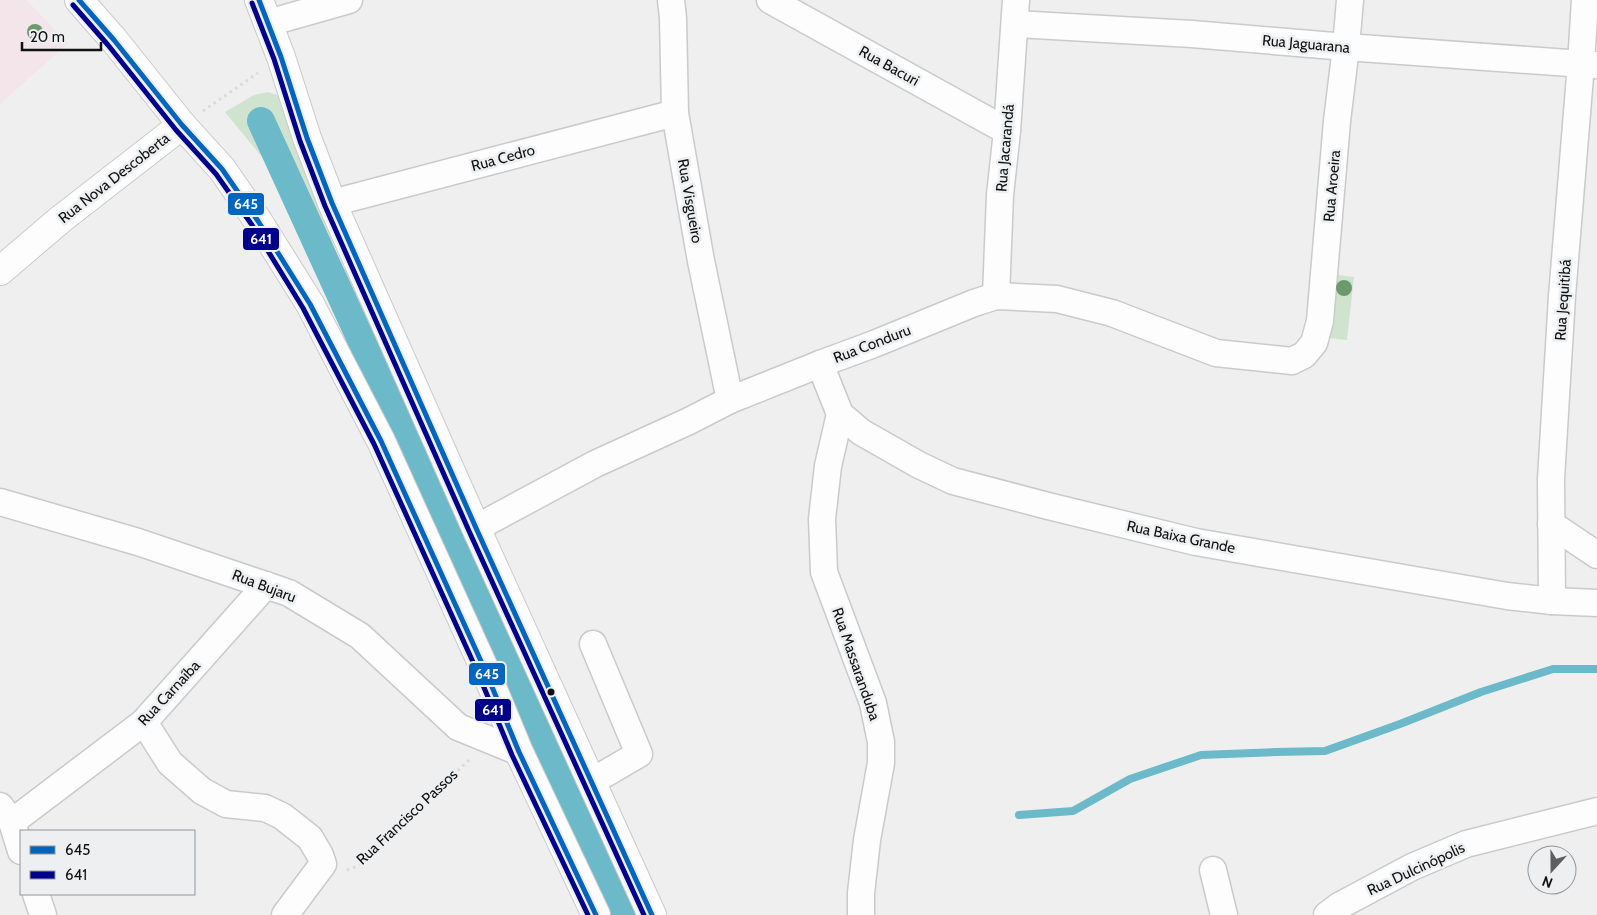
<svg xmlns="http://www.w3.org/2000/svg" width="1597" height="915" viewBox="0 0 1597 915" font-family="Cabin,sans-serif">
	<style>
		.education { fill: #f3e5ea }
		.green { fill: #cfe3ce }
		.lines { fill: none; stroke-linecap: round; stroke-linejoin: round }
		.stream { stroke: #6cb9ca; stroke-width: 8 }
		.canal { stroke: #6cb9ca; stroke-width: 28 }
		.minor-casing { stroke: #cacacb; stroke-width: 29 }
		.secondary-casing { stroke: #cacacb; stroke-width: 30 }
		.primary-casing { stroke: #cacacb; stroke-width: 30 }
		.path { stroke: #dadadb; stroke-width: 3; stroke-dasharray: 2.5 4; stroke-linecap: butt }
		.minor { stroke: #fdfdfd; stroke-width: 26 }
		.secondary { stroke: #fdfdfd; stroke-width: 28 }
		.primary { stroke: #fdfdfd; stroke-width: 28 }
		.bus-1-casing { stroke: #eeeff1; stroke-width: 9 }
		.bus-2-casing { stroke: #eeeff1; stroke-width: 9 }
		.bus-1 { stroke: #0065bd; stroke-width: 5 }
		.bus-2 { stroke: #00008b; stroke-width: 5 }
		.tree { fill: #6c9a6d }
		.bus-dot { fill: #111112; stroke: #eeeff1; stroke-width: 2 }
		.labels { text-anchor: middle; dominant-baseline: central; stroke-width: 5; stroke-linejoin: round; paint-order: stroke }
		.street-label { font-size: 15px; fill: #111112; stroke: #eeeff1 }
		.line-badge { stroke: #eeeff1; stroke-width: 2 }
		.badge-label { font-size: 14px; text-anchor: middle; font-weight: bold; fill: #fff }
	</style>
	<rect width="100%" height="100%" fill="#efeff0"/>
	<path class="education" d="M0 0H26L68 43 0 104Z"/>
	<g class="green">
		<path d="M268 92 277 95 284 99 304 165 303 168 317 200 341 265 346 270 352 272 384 341 376 343 267 163 225 112 254 95Z"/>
		<path d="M1337 275 1354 277 1347 340 1330 338Z"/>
	</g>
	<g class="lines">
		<path class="stream" d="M1019 815 1073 811 1130 779 1201 755 1276 752 1325 751 1400 724 1481 692 1553 669H1597"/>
		<path class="canal" d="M261 121 624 915"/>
		<g class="minor-casing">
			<g id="minor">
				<path d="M671 0 673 18 675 113 701 261 730 400"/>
				<path d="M770 0 1007 131"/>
				<path d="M268 23 349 0"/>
				<path d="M1015 24 1192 34 1346 47 1597 65"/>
				<path d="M332 203 675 113"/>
				<path d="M996 296 1000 195 1007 131 1016 0"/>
				<path d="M820 364 840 414 861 432 919 465 953 481 1048 506 1196 542 1507 596 1552 601 1597 603"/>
				<path d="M840 414 828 466 822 519 824 572 873 703 881 742V763L867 840 861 893V915"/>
				<path d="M0 502 138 542 289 593 360 636 458 727 519 752"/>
				<path d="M1551 524 1597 555"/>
				<path d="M476 528 595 464 689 421 730 400 820 364 874 344 974 303 996 296 1057 299 1112 313 1216 353 1292 361 1304 355 1314 343 1320 321 1337 121 1346 47 1350 0"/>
				<path d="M1552 601 1551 479 1562 296 1581 64 1585 0"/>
				<path d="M144 722 170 763 202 791 226 804 265 808 282 816 310 838 320 855 323 864 285 915"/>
				<path d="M591 782 639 754 593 644"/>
				<path d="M0 806 12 822 21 851"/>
				<path d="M12 822 144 722 266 585"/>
				<path d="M1213 870 1224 915"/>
				<path d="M36 894 43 915"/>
				<path d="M1327 915 1339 906 1412 867 1466 844 1597 811"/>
			</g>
		</g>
		<g class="secondary-casing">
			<path id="secondary" d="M0 271 61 219 182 125"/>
		</g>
		<g class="primary-casing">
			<g id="primary">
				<path d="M79 0 114 40 182 125 222 169 258 221 310 304 381 441 485 670 519 752 596 915"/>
				<path d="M259 0 281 57 307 138 332 203 476 528 652 915"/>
			</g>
		</g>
		<g class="path">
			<path d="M203 111 258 73"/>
			<path d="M347 870 357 866 396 831 470 759"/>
		</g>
		<use href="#minor" class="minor"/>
		<use href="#secondary" class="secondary"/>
		<use href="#primary" class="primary"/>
		<g class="bus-1-casing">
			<g id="bus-1">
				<path d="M79 0 114 40 182 125 222 169 258 221 310 304 381 441 485 670 519 752 596 915"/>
				<path d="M259 0 281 57 307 138 332 203 476 528 652 915"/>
			</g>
		</g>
		<g class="bus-2-casing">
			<g id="bus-2">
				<path d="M252 3 274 59 300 141 325 206 469 531 644 915"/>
				<path d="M73 5 108 45 176 130 216 174 252 225 303 308 374 444 478 673 512 755 588 915"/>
			</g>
		</g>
		<use href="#bus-1" class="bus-1"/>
		<use href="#bus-2" class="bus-2"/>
	</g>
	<g class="tree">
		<circle cx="35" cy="32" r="8"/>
		<circle cx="1344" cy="288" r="8"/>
	</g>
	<circle class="bus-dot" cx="551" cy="692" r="4.5"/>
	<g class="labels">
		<g class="street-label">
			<text transform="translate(1306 44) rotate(5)">Rua Jaguarana</text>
			<text transform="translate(889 66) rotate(29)">Rua Bacuri</text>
			<text transform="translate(1005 148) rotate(-85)">Rua Jacarandá</text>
			<text transform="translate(503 158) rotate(-15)">Rua Cedro</text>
			<text transform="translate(114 178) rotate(-38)">Rua Nova Descoberta</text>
			<text transform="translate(1332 186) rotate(-85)">Rua Aroeira</text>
			<text transform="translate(690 201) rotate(80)">Rua Visgueiro</text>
			<text transform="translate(1563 300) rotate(-86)">Rua Jequitibá</text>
			<text transform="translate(872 344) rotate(-21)">Rua Conduru</text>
			<text transform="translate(1181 537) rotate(12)">Rua Baixa Grande</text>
			<text transform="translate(264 586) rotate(21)">Rua Bujaru</text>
			<text transform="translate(856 664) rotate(71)">Rua Massaranduba</text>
			<text transform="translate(169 693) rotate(-47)">Rua Carnaíba</text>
			<text transform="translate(407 817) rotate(-43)">Rua Francisco Passos</text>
			<text transform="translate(1416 869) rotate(-25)">Rua Dulcinópolis</text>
		</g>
	</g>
	<g class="line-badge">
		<rect x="227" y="192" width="38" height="24" rx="5" fill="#0065bd"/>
		<rect x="242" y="227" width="38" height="24" rx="5" fill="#00008b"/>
		<rect x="468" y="662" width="38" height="24" rx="5" fill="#0065bd"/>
		<rect x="474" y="698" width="38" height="24" rx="5" fill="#00008b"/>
	</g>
	<g class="badge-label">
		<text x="246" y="209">645</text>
		<text x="261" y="244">641</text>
		<text x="487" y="679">645</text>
		<text x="493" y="715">641</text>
	</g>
	<rect x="20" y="830" width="175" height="65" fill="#eeeff1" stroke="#969698"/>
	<rect x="30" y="846" width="25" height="8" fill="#0065bd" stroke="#969698"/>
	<text x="65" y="855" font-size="15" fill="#111112">645</text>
	<rect x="30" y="871" width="25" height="8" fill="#00008b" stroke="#969698"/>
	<text x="65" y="880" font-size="15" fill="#111112">641</text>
	<g transform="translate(1552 870) rotate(201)"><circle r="24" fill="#eeeff1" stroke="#969698"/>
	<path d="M0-4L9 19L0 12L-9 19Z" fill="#5f5f60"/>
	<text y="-8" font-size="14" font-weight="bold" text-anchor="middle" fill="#111112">N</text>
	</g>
	<path d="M22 42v8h79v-8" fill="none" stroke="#111112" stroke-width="2.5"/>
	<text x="30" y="42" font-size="15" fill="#111112" stroke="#eeeff1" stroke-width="4" paint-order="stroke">20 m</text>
</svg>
